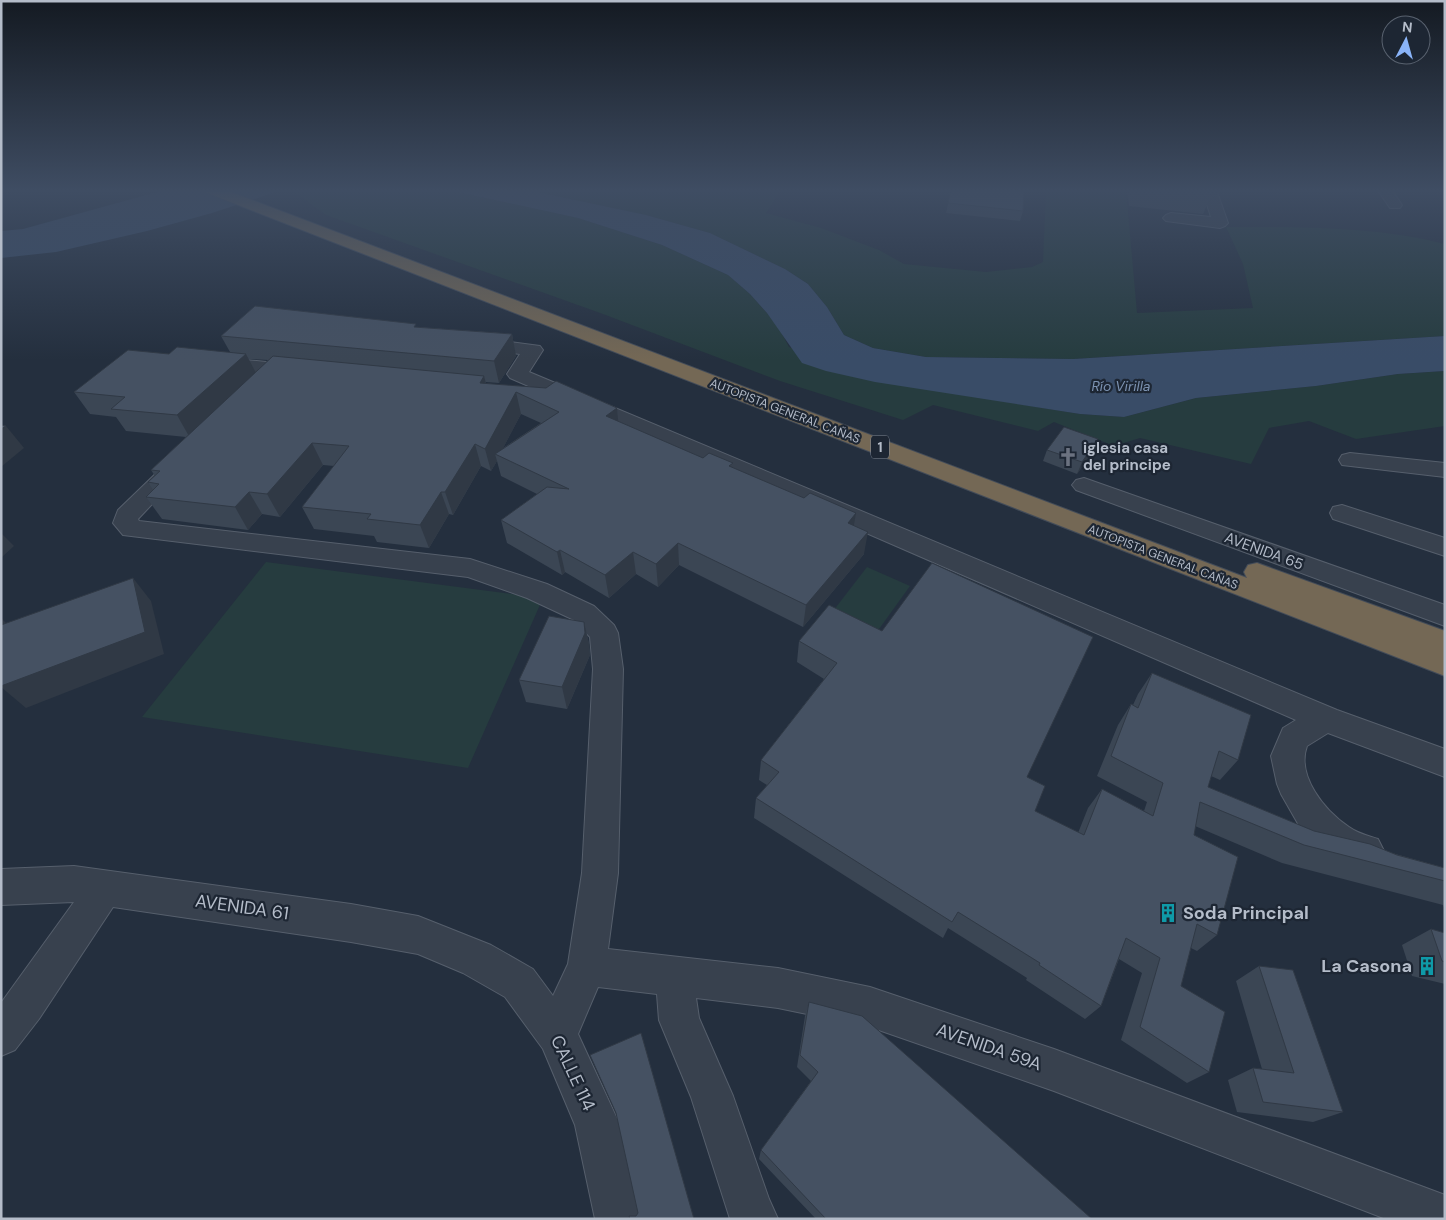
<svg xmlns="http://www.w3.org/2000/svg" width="1446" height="1220" viewBox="0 0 1446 1220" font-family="'DM Sans',sans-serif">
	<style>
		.green { fill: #263c3f }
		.water { fill: #394c67 }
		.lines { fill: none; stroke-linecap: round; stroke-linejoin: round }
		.minor-casing { stroke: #565f6c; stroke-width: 2 }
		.highway-casing { stroke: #434c59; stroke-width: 2 }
		.minor { fill: #38414e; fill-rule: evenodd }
		.highway { fill: #746855; fill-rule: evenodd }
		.wall { fill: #3b4654; fill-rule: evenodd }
		.shaded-wall { fill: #303945 }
		.building { fill: #455162; stroke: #303945 }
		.labels { text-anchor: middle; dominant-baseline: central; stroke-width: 4.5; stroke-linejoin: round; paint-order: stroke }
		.far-street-label { font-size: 12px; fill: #b4bcc9; stroke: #1d2633 }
		.far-water-label { font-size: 14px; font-style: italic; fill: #7c92b1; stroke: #1d2633 }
		.shield { fill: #1d2633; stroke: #878f9c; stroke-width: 1 }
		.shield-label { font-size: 14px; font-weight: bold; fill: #b4bcc9 }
		.poi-label { font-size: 15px; font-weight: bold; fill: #b4bcc9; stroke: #1d2633; text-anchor: start }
		.street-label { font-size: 15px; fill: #b4bcc9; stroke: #1d2633 }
		.near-street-label { font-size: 18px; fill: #b4bcc9; stroke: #1d2633 }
		.near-poi-label { font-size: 18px; font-weight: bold; fill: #b4bcc9; stroke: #1d2633; text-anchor: start }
	</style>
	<rect width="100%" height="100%" fill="#242f3e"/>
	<g class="green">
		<path d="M290 189H444L578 218 662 245 728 275 750 294 767 313 779 328 789 347 1007 402 1080 414 1124 417 1196 398 1316 386 1398 374 1445 371V426L1356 439 1309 421 1269 428 1251 464 1140 438 1114 446 1054 422 1038 431 933 405 903 420 780 381 603 314 326 215Z"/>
		<path d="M523 189H782L766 213 821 228 879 250 904 264 986 272 1032 267 1043 262 1046 189H1126L1137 313 1253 308 1243 264 1226 227C1299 227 1374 226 1445 244V336L1073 359 926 357 873 348 844 335 827 307 808 284 785 269 710 233 646 215Z"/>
		<path d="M266 562 543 598 468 768 142 717Z"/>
		<path d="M867 567 910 586 874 636 830 615Z"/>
	</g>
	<g class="water">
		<path d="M168 189H285L212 213 147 231 56 252 1 258V231L23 229Z"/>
		<path d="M444 189H523L646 215 710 233 785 269 808 284 827 307 844 335 873 348 926 357 1073 359 1445 336V371L1398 374 1316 386 1196 398 1124 417 1080 414 875 382 826 371 802 363 767 313 750 294 728 275 662 245 578 218Z"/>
	</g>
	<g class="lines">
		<g class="minor-casing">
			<g id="minor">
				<path d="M1202 189H1216L1228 223 1225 226 1220 228 1166 221 1163 218 1166 215 1171 213 1211 217Z"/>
				<path d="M1377 189H1391L1402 205 1400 208H1390Z"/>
				<path d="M478 338 540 346 543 350 529 372 1337 710 1445 749V777L1328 733 1307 746C1296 776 1325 811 1349 827 1357 833 1369 836 1378 839L1384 851 1378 863 1366 868 1326 852 1301 829 1281 794 1277 784 1271 756 1283 728 1296 720 510 378 507 374 520 354 471 348 468 344 471 340Z"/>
				<path d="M214 357 298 365 305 367 308 371 305 375 298 377 207 367 204 363 207 359Z"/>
				<path d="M1350 453 1445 463V477L1342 465 1339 460 1342 455Z"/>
				<path d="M179 457 187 459 190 464 138 519 139 521 470 559 547 584 594 606 614 625 618 633 623 669 618 873 608 949 778 968 870 987 1054 1049 1445 1195V1219H1386L1054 1091 870 1027 778 1008 696 998 699 1018 733 1096 769 1199 778 1219H730L691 1097 659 1020 657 994 598 987 578 1034 619 1123 641 1219H595L575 1125 543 1049 505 997 463 973 418 954 351 942 113 907 39 1019 15 1050 1 1056V1003L74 902 1 905V869L74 866 351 904 418 916 491 945 533 969 553 996 568 964 582 873 593 669 590 637 574 620 527 598 468 577 123 535 113 523 118 510 171 459Z"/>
				<path d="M1084 478 1445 605V626L1076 490 1072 485 1076 480Z"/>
				<path d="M1342 505 1445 538V556L1333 519 1330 513 1333 507Z"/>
			</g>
		</g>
		<g class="highway-casing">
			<path id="highway" d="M203 189H223L1247 578 1244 572 1248 565 1257 563 1445 631V676L205 192Z"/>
		</g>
		<use href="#minor" class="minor"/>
		<use href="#highway" class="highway"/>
	</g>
	<g class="wall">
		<path d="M932 189H1024L1023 211 1020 221 946 213 951 191Z"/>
		<path d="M1127 189H1214L1203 214 1129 206Z"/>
		<path d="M417 327 512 334 516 356 499 383 486 382V383L617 408 618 421 703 458 733 468 854 526 864 554 803 627 679 565 658 587 636 574 609 598 565 572 562 575 507 543 501 520 537 494 501 476 497 461 491 471 481 466 453 515 449 514 429 548 377 542 374 536 314 529 302 507 334 466 323 465 280 517 262 514 248 530 162 519 146 497 153 490 148 482 155 476 151 470 186 437 126 431 116 417 90 414 74 392 169 354 230 352 221 336ZM248 359 268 360 255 373ZM521 414 541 423 503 448Z"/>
		<path d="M1047 450 1093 451 1077 474 1043 461Z"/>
		<path d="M829 605 1027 777 1035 811 1078 833 1088 808 1102 789 1144 811 1147 802 1097 776 1118 725 1131 704 1133 705 1138 694 1152 673 1238 760 1220 780 1211 776 1208 787 1314 831 1445 868V910L1443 905 1282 863 1195 826 1194 835 1217 935 1197 951 1191 948 1181 986 1209 1072 1187 1083 1121 1040 1142 973 1119 959 1101 1006 1085 1019 1026 980 1027 978 948 928 943 938 754 818 756 798 767 785 759 780 761 760 824 679 797 662 799 641Z"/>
		<path d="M584 622 589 644 590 655 567 709 526 702 519 680Z"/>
		<path d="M1431 929 1445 933V984L1412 976 1402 945Z"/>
		<path d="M1259 966 1343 1112 1313 1122 1237 1112 1228 1080 1253 1068 1262 1069 1236 981Z"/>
		<path d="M809 1002 1092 1219H816L759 1159 761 1150 811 1081 797 1067 805 1016Z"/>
	</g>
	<g class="shaded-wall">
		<path d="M512 334 516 356 499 383 494 361Z"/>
		<path d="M246 354 257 375 190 438 177 415Z"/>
		<path d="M484 376 490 398 480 383Z"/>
		<path d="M516 392 521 414 499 456 495 454 497 461 491 471 485 449Z"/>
		<path d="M617 408 619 430 606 416Z"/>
		<path d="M6 426 24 448 1 467V429Z"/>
		<path d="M1098 439 1093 451 1077 474 1082 462Z"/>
		<path d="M312 443 323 465 280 517 267 494Z"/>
		<path d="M475 444 481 466 453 515 445 492Z"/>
		<path d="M249 492 262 514 248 530 235 507Z"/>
		<path d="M441 492 449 514 429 548 420 525Z"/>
		<path d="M856 513 852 536 848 523Z"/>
		<path d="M868 532 864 554 803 627 806 605Z"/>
		<path d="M1 533 14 546 1 558Z"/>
		<path d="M678 543 679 565 658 587 656 564Z"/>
		<path d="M560 550 565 572 562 575 557 552Z"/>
		<path d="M633 552 636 574 609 598 605 575Z"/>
		<path d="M133 578 151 601 164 654 26 708 1 687Z"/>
		<path d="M1 618 6 623 1 627Z"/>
		<path d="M584 622 589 644 590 655 567 709 562 687Z"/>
	</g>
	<g class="building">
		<path d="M951 189H1024L1023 211 948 203Z"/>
		<path d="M255 306 416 324 414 327 512 334 494 361 221 336Z"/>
		<path d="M177 347 246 354 177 415 111 409 125 397 74 392 128 350 169 354Z"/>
		<path d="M273 356 484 376 480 383 546 388 556 381 617 408 606 416 703 458 709 453 733 463 729 466 804 498 810 493 856 513 848 523 868 532 806 605 678 543 656 564 633 552 605 575 560 550 557 552 501 520 547 487 569 489 495 454 559 412 516 392 485 449 475 444 445 492H441L420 525 367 519 371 514 302 507 349 446 312 443 267 494 249 492 235 507 146 497 159 484 148 482 160 471 151 470Z"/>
		<path d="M1 425 6 426 1 429Z"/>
		<path d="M1064 427 1098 439 1082 462 1047 450Z"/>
		<path d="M932 563 1093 637 1027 777 1045 786 1035 811 1084 835 1102 789 1153 816 1163 783 1111 756 1131 704 1138 708 1152 673 1251 715 1238 760 1219 751 1208 787 1314 831 1370 844 1397 855 1445 868V881L1304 845 1200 802 1194 835 1238 857 1217 935 1197 924 1181 986 1225 1012 1209 1072 1140 1027 1160 958 1126 938 1101 1006 1039 965 1040 963 958 912 952 922 756 798 779 772 761 760 837 663 799 641 829 605 882 631Z"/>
		<path d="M133 578 145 632 1 686V625Z"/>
		<path d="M549 616 584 622 585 633 562 687 519 680Z"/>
		<path d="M1431 929 1445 933V962L1442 961Z"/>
		<path d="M1259 966 1293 970 1343 1112 1263 1102 1253 1068 1294 1073Z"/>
		<path d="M809 1002 862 1016 1092 1219H826L761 1150 818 1072 800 1055Z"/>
		<path d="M641 1033 694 1219H630L629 1216H636L638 1213 616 1113 590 1055Z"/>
	</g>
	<linearGradient id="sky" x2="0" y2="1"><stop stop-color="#141a22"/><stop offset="0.53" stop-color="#3f4d63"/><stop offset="1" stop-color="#3f4d63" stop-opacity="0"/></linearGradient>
	<rect width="1446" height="360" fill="url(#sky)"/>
	<defs>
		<g id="church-bare" transform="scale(1.5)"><path d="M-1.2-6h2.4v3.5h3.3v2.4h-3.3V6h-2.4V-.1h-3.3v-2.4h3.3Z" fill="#6b7280" stroke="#1d2633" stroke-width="2.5" paint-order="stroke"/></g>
		<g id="building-bare" transform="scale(1.5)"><path d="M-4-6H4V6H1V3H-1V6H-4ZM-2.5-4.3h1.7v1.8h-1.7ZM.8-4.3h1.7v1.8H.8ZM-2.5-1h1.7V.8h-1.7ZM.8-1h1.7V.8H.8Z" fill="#0f9aa8" stroke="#1d2633" stroke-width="2.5" paint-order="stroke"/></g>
	</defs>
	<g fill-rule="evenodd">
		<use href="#church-bare" x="1068" y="457"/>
		<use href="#building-bare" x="1168" y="913"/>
		<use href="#building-bare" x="1427" y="966"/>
	</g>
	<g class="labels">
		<g class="far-street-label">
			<text transform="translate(785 411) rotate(21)">AUTOPISTA GENERAL CAÑAS</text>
			<text transform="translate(1163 557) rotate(21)">AUTOPISTA GENERAL CAÑAS</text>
		</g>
		<g class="far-water-label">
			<text x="1121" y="386">Río Virilla</text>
		</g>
		<rect class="shield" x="871" y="435.5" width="18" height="23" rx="4"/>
		<g class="shield-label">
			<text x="880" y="447">1</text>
		</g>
		<g class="poi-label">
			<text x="1083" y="448">iglesia casa<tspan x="1083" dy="17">del principe</tspan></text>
		</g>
		<g class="street-label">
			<text transform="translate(1264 551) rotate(20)">AVENIDA 65</text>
		</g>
		<g class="near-street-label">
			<text transform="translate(242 907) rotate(8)">AVENIDA 61</text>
			<text transform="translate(989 1047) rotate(19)">AVENIDA 59A</text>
			<text transform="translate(573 1073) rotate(65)">CALLE 114</text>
		</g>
		<g class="near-poi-label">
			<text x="1183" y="913">Soda Principal</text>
			<text x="1412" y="966" text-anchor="end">La Casona</text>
		</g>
	</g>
	<rect width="1446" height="1220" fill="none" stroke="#b4bcc9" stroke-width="5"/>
	<g transform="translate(1406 40) rotate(6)"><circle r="24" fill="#1d2633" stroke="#59626f"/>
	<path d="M0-4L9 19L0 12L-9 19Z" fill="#8ab4f8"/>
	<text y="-8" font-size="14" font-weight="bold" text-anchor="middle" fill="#b4bcc9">N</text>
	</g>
</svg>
